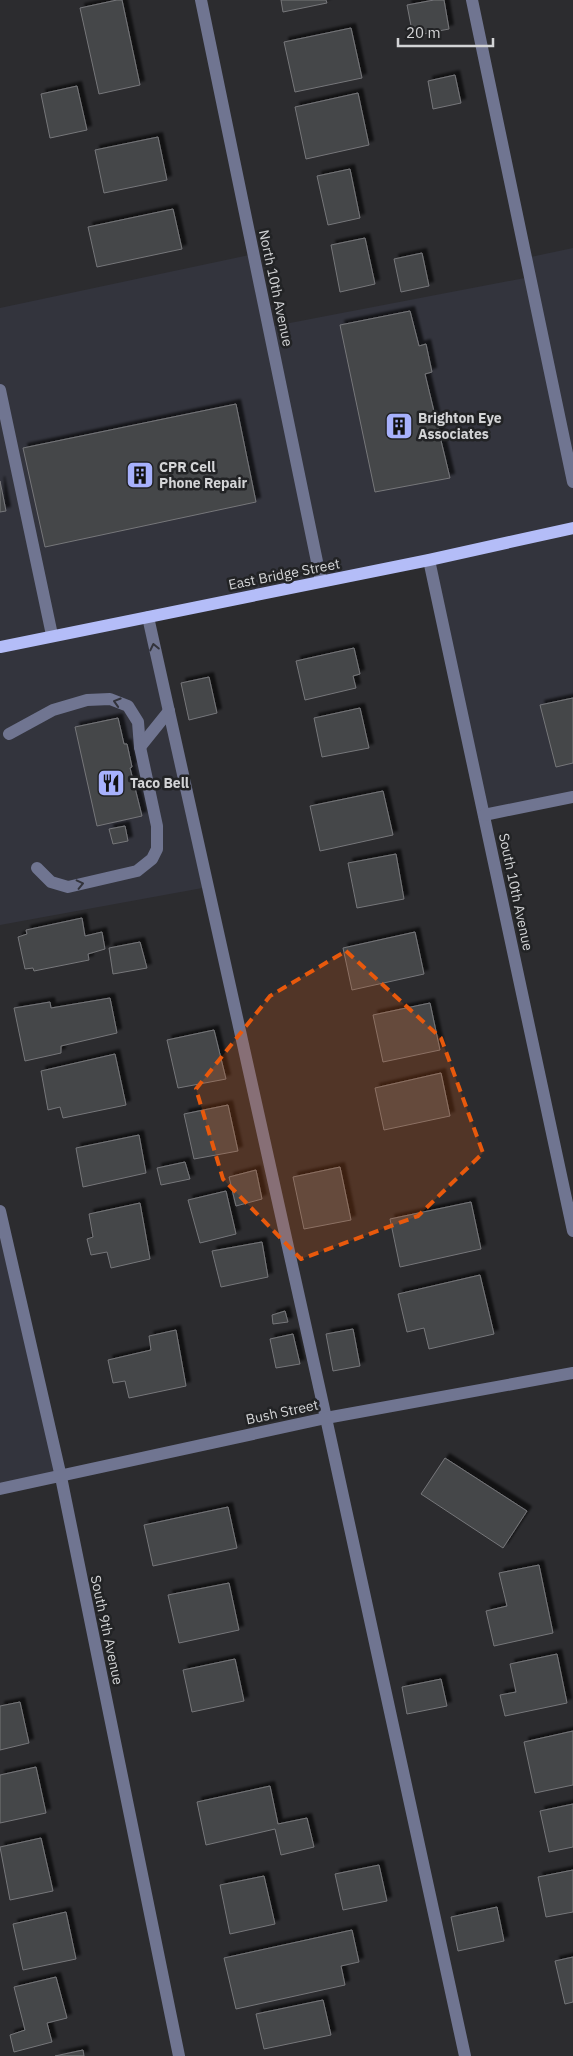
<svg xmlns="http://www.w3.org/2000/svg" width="573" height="2056" viewBox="0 0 573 2056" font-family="'IBM Plex Sans',sans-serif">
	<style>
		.built { fill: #33343d }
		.building { fill: #454649; stroke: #76777a; filter: url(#shadow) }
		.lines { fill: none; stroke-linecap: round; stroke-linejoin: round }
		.minor { stroke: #707591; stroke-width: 12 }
		.major { stroke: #b4bdf8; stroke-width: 12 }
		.oneway { stroke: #32333b }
		.marked { fill: #e8590c; fill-opacity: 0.2; stroke: #e8590c; stroke-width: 4; stroke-dasharray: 10 6; stroke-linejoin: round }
		.labels { text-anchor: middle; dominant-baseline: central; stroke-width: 5; stroke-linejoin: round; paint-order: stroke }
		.street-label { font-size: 14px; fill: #d3d4d6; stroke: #222325 }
		.poi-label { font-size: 14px; font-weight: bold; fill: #d3d4d6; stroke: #222325; text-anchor: start }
	</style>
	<defs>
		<filter id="shadow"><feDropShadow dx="4.5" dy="-4.5" stdDeviation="1" flood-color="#0009"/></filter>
	</defs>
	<rect width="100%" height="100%" fill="#2c2c2f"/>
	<g class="built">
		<path d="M573 248V797L484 815 429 560 148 616 208 887 0 925V308L254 254 269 327 530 277 526 258Z"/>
		<path d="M0 1211 61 1477 0 1489Z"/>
	</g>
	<g class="building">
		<path d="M117 0H122L140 85 99 94 80 8Z"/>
		<path d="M281 0H326L327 3 283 12Z"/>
		<path d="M434 0H444L449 29 413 36 407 5Z"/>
		<path d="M351 28 362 78 295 92 284 42Z"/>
		<path d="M455 75 461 103 433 109 428 81Z"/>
		<path d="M77 86 87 130 50 138 41 94Z"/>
		<path d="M358 93 369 145 306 159 295 107Z"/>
		<path d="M158 137 167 180 104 193 95 150Z"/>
		<path d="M350 169 360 218 328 225 317 176Z"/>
		<path d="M173 209 182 249 97 267 88 227Z"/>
		<path d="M365 238 375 284 340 292 331 245Z"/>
		<path d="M422 253 429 286 401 292 394 259Z"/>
		<path d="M410 311 419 346 426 344 432 372 425 374 450 478 375 492 340 325Z"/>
		<path d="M236 404 256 502 45 547 23 448Z"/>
		<path d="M0 481 6 511 0 512Z"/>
		<path d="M354 648 360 674 353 676 356 688 305 700 296 661Z"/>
		<path d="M209 677 217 713 189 720 181 683Z"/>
		<path d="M573 698V763L556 767 540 705Z"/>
		<path d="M360 708 369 748 322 757 314 718Z"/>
		<path d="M118 718 124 744H127L132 767 130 768 142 816 97 826 75 727Z"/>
		<path d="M383 791 393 835 320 851 310 806Z"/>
		<path d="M125 826 128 841 113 844 109 829Z"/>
		<path d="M396 854 404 899 357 908 348 863Z"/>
		<path d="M82 918 85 936 102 932 105 949 88 954 89 960 34 971 33 968 25 969 18 937 27 934 26 930Z"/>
		<path d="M415 932 424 974 352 990 343 948Z"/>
		<path d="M140 942 147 968 113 974 109 948Z"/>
		<path d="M110 998 117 1033 61 1046V1053L25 1061 14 1008 50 1002 51 1008Z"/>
		<path d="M430 1003 440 1050 383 1062 373 1015Z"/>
		<path d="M214 1030 226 1079 178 1088 167 1040Z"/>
		<path d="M115 1054 126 1105 63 1118 60 1107 48 1110 41 1071Z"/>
		<path d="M441 1073 450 1116 384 1130 375 1088Z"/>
		<path d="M228 1105 238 1151 194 1159 184 1114Z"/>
		<path d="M139 1135 146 1173 83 1187 76 1148Z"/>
		<path d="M185 1162 190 1179 161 1185 157 1168Z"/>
		<path d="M340 1167 351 1220 304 1229 293 1177Z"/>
		<path d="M256 1170 262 1199 236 1206 229 1177Z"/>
		<path d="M226 1191 236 1234 200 1243 188 1200Z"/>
		<path d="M471 1202 481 1249 400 1267 390 1219Z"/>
		<path d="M140 1203 150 1259 111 1268 107 1252 91 1255 87 1239 93 1237 89 1214Z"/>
		<path d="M262 1242 268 1277 221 1287 212 1251Z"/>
		<path d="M480 1275 494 1334 429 1349 424 1328 407 1332 398 1294Z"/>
		<path d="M285 1311 288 1322 273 1324 272 1315Z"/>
		<path d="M353 1329 360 1366 333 1371 326 1334Z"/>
		<path d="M176 1330 186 1386 129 1398 125 1381 113 1383 108 1360 151 1350 149 1336Z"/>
		<path d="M293 1334 300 1364 276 1368 270 1339Z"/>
		<path d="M445 1458 527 1511 503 1548 421 1494Z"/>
		<path d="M228 1507 237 1548 153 1566 144 1525Z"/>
		<path d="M539 1565 553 1633 494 1646 486 1611 507 1606 499 1573Z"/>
		<path d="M229 1583 239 1630 179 1643 168 1595Z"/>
		<path d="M557 1654 567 1703 505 1716 500 1695 516 1692 510 1664Z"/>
		<path d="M235 1659 244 1701 192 1712 183 1670Z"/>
		<path d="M441 1679 447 1706 407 1714 402 1687Z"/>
		<path d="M20 1702 29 1743 0 1750V1706Z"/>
		<path d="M573 1731V1785L535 1793 524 1742Z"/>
		<path d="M36 1767 46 1813 0 1823V1775Z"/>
		<path d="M270 1786 278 1824 307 1818 314 1847 281 1855 275 1829 206 1845 197 1802Z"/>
		<path d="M573 1804V1847L549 1852 540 1811Z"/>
		<path d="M41 1838 53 1891 10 1900 0 1847Z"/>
		<path d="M379 1865 387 1901 343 1910 335 1874Z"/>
		<path d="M573 1870V1912L546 1917 538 1877Z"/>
		<path d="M264 1876 275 1924 230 1934 220 1885Z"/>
		<path d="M497 1907 504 1941 458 1951 451 1917Z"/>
		<path d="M66 1912 76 1959 23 1970 13 1924Z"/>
		<path d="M352 1930 359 1962 341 1966 345 1985 236 2009 224 1958Z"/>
		<path d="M573 1957V2002L565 2004 555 1961Z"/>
		<path d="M56 1977 67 2018 47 2023 52 2042 14 2052 10 2035 25 2030 14 1987Z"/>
		<path d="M323 2000 331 2035 264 2049 256 2014Z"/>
		<path d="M83 2050 84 2056H55Z"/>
	</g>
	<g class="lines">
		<g class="minor">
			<path d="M201 0 321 581"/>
			<path d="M472 0 573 482"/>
			<path d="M0 390 52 635"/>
			<path d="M429 560 573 1231"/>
			<path d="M148 617 326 1418 465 2056"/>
			<path d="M9 734 53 710 87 700 110 699 128 706 138 722 140 747 157 826V849L152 859 137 871 68 887 51 882 37 868"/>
			<path d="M140 747 169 711"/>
			<path d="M484 815 573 797"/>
			<path d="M0 1211 61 1477 179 2056"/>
			<path d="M0 1489 326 1418 573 1373"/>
		</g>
		<path class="major" d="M0 647 429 560 573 528"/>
	</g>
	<defs><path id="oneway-chevron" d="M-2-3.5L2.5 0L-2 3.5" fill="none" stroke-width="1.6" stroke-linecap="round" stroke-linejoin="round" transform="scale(1.25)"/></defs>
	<g class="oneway">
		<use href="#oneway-chevron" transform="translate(154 647) rotate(-102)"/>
		<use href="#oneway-chevron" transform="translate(117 702) rotate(-163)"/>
		<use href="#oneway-chevron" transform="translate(80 884) rotate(-13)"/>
	</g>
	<path class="marked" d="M346 951 441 1038 483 1153 418 1216 301 1259 223 1179 196 1089 270 996Z"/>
	<defs>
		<g id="building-square" transform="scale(1.4375)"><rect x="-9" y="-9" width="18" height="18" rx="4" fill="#a7b1fc" stroke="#222325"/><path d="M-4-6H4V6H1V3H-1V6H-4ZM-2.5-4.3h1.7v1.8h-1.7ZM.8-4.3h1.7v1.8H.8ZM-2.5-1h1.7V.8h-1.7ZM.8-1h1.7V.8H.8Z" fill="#111"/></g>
		<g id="restaurant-square" transform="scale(1.4375)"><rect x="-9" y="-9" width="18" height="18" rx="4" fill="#a7b1fc" stroke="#222325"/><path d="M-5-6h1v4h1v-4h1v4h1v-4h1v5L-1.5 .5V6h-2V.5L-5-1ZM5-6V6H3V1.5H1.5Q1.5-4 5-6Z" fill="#111"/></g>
	</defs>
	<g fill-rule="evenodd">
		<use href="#building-square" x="399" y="426"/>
		<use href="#building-square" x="140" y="475"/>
		<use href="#restaurant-square" x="111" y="783"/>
	</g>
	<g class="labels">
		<g class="street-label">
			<text transform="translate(276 288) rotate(78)">North 10th Avenue</text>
			<text transform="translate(284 574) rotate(-11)">East Bridge Street</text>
			<text transform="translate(516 892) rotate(78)">South 10th Avenue</text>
			<text transform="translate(282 1412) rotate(-12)">Bush Street</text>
			<text transform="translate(107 1630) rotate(78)">South 9th Avenue</text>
		</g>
		<g class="poi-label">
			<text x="418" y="418">Brighton Eye<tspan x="418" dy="16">Associates</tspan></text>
			<text x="159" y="467">CPR Cell<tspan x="159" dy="16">Phone Repair</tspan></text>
			<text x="130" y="783">Taco Bell</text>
		</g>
	</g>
	<path d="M398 38v8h95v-8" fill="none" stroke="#d3d4d6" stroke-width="2.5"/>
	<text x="406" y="38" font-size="15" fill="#d3d4d6" stroke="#222325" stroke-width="4" paint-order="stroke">20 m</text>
</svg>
